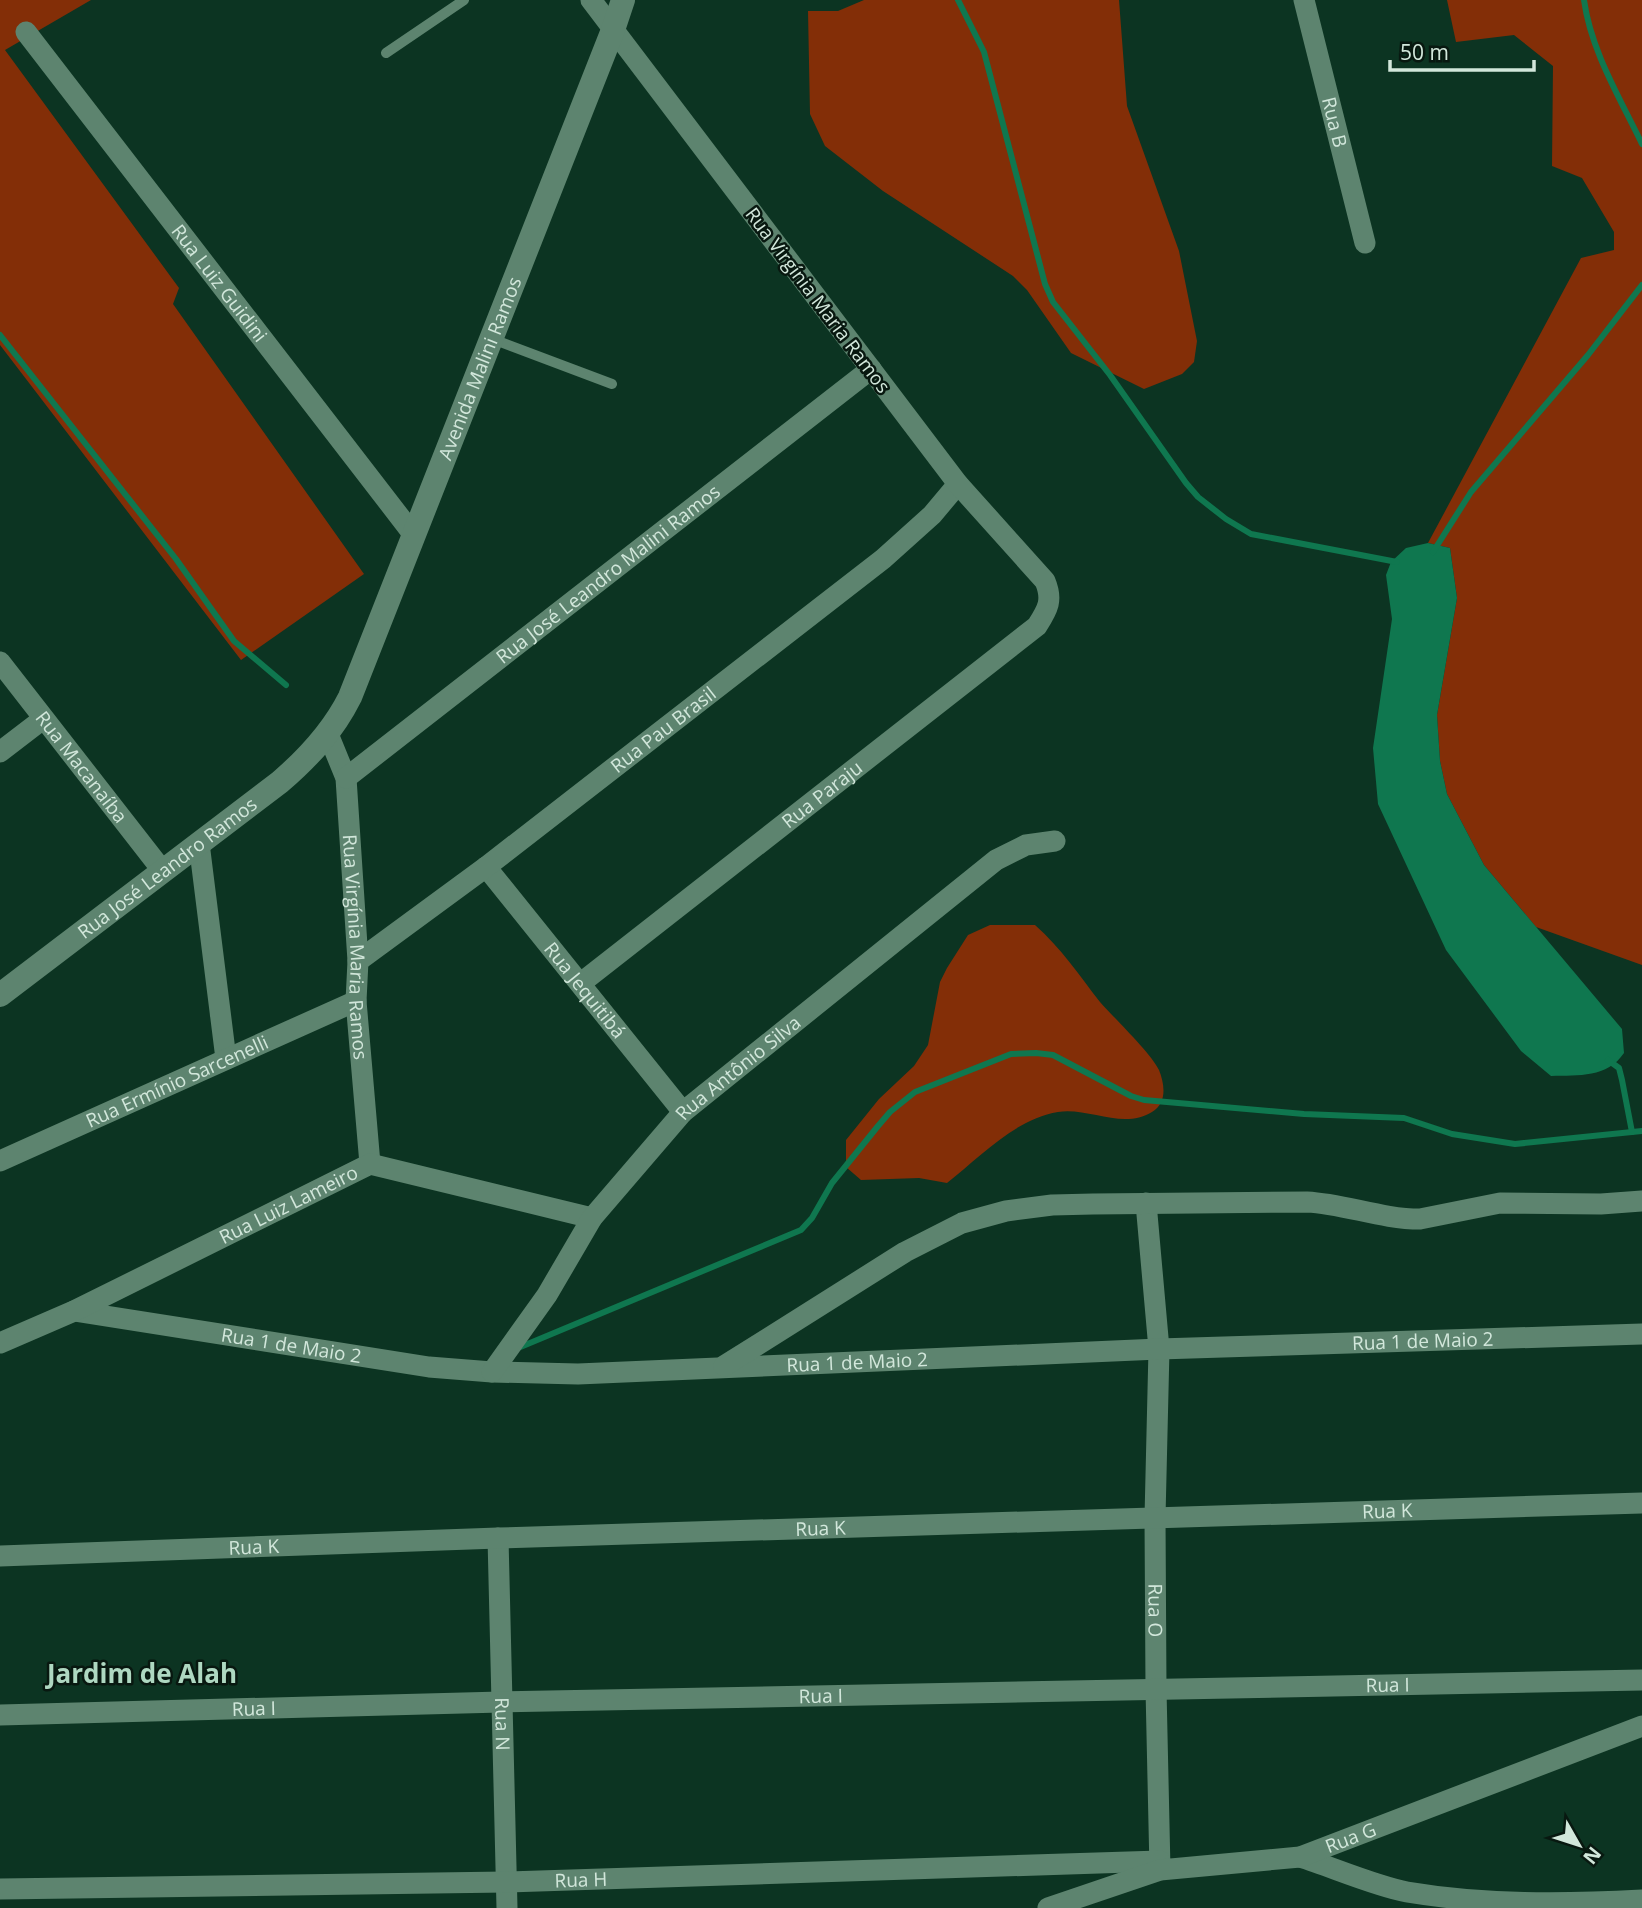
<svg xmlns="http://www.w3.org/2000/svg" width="1642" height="1908" viewBox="0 0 1642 1908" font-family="'Open Sans',sans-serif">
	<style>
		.green { fill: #832e07 }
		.water { fill: #0f774f }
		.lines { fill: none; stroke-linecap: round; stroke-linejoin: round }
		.stream { stroke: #0f774f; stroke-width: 6 }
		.service { stroke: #5d846f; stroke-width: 10 }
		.minor { stroke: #5d846f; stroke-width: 21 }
		.tertiary { stroke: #5d846f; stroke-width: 24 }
		.labels { text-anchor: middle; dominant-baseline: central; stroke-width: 5; stroke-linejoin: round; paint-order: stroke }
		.street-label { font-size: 19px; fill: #d2e7db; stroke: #081810 }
		.district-label { font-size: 26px; font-weight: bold; fill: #aed8c1; stroke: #081810 }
	</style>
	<rect width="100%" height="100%" fill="#0c3422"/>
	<g class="green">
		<path d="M0 0H91L5 50 179 288 173 304 364 574 241 660 0 345Z"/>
		<path d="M864 0H1119L1127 106 1179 251 1197 341 1194 362 1182 374 1144 389 1071 353 1027 290 1013 276 883 191 825 146 810 114 808 11H838Z"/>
		<path d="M1447 0H1642V965L1536 927 1484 865 1447 794 1440 761 1437 715 1457 598 1450 548 1428 543 1581 258 1614 250V232L1582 178 1552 166 1553 66 1514 35 1456 42Z"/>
		<path d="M990 925H1035C1061 948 1079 975 1100 1002 1114 1018 1151 1053 1159 1070 1165 1085 1167 1103 1152 1112 1123 1130 1088 1107 1058 1112 1015 1119 980 1157 947 1183L919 1178 861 1180 846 1167V1140L879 1099 914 1066 928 1045 940 982 947 968 968 935Z"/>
	</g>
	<path class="water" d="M1428 543 1450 548 1457 598 1437 715 1440 761 1447 794 1484 865 1622 1029 1624 1053C1607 1078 1579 1075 1551 1076L1521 1051 1446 950 1378 804 1373 748 1392 619 1386 575 1391 562 1406 548Z"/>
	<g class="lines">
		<g class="stream">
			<path d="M958 0 984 52 1045 284 1053 302 1110 375 1186 483 1198 497 1226 519 1251 534 1397 562"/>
			<path d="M1584 0C1591 51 1620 98 1642 144"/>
			<path d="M0 335 176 559 234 641 286 685"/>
			<path d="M1433 552 1471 492 1588 355 1642 285"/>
			<path d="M1608 1060 1619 1068 1622 1080 1632 1132"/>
			<path d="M518 1348 801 1230 812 1218 832 1183 878 1126 890 1112 915 1092 1011 1054 1036 1053 1053 1055 1131 1096 1144 1100 1304 1114 1404 1118 1452 1134 1515 1144 1642 1131"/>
		</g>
		<g class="service">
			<path d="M386 53 464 0"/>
			<path d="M490 338 612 384"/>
		</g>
		<g class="minor">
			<path id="s1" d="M1304 0 1365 243"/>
			<path id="s2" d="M26 32 413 534"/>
			<path id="s3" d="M0 662 162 870"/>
			<path id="s4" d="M328 734 346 778 358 961 356 1001 370 1164"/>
			<path d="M0 752 43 719"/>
			<path id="s5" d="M346 778 871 369"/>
			<path d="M199 843 226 1059"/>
			<path id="s6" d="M486 867 683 1112"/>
			<path id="s7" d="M358 961 486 867 883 559 932 515 958 484"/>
			<path id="s8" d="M581 983 1037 626C1048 609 1053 600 1045 581L958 484 591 0"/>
			<path id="s9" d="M0 1161 356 1001"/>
			<path id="s10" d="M1146 1203 1159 1349 1155 1517 1156 1689 1160 1870"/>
			<path id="s11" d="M74 1311 429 1367 492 1372 578 1374 1159 1349 1642 1334"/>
			<path id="s12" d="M0 1343 74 1311 370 1164 592 1218"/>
			<path d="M724 1366 905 1252 962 1223 1006 1211 1052 1205 1093 1204 1307 1202C1345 1204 1381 1219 1420 1219L1500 1203 1601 1204 1642 1201"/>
			<path id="s13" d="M492 1372 547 1295 592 1218 683 1112 996 860 1026 845 1055 841"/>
			<path id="s14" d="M498 1538 507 1908"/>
			<path id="s15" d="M0 1556 498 1538 1642 1503"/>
			<path id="s16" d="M0 1715 501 1702 1642 1680"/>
			<path d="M1300 1857C1332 1867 1375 1886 1407 1892 1484 1905 1564 1904 1642 1900"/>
			<path id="s17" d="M0 1889 506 1882 1160 1861"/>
			<path id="s18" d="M1048 1908 1160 1870 1300 1857 1642 1726"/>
		</g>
		<path class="tertiary" id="s19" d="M0 995 280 782C309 757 333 731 350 697L613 30 623 0"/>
	</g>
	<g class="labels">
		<g class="street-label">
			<text stroke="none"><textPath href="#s1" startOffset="126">Rua B</textPath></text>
			<text stroke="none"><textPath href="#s2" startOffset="317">Rua Luiz Guidini</textPath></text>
			<text transform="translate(818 300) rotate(53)">Rua Virgínia Maria Ramos</text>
			<text stroke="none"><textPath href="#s19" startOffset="816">Avenida Malini Ramos</textPath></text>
			<text stroke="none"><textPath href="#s5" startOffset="332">Rua José Leandro Malini Ramos</textPath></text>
			<text stroke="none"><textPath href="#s7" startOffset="383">Rua Pau Brasil</textPath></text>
			<text stroke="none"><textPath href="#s3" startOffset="133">Rua Macanaíba</textPath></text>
			<text stroke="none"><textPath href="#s8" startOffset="306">Rua Paraju</textPath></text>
			<text stroke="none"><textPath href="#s19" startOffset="210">Rua José Leandro Ramos</textPath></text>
			<text stroke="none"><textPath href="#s4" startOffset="217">Rua Virgínia Maria Ramos</textPath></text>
			<text stroke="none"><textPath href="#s6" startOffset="158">Rua Jequitibá</textPath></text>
			<text stroke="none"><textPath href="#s13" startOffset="394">Rua Antônio Silva</textPath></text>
			<text stroke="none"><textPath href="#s9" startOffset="194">Rua Ermínio Sarcenelli</textPath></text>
			<text stroke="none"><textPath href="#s12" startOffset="320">Rua Luiz Lameiro</textPath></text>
			<text stroke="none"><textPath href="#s11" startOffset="1354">Rua 1 de Maio 2</textPath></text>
			<text stroke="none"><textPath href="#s11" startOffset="220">Rua 1 de Maio 2</textPath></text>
			<text stroke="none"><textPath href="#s11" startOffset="788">Rua 1 de Maio 2</textPath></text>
			<text stroke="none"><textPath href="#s15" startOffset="1388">Rua K</textPath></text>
			<text stroke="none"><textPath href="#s15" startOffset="821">Rua K</textPath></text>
			<text stroke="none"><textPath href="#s15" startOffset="254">Rua K</textPath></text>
			<text stroke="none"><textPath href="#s10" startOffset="408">Rua O</textPath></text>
			<text stroke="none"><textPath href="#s16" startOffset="1388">Rua I</textPath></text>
			<text stroke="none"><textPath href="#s16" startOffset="821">Rua I</textPath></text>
			<text stroke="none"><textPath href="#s16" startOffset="254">Rua I</textPath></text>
			<text stroke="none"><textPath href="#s14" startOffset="186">Rua N</textPath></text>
			<text stroke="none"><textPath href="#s18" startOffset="313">Rua G</textPath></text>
			<text stroke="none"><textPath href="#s17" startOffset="581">Rua H</textPath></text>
		</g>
		<g class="district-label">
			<text x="142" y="1673">Jardim de Alah</text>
		</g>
	</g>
	<g transform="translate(1579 1845) rotate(129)" stroke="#081810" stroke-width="5" paint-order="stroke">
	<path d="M0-5L12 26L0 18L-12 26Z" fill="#d2e7db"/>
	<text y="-10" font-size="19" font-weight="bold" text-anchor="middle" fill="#d2e7db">N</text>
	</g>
	<path d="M1390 60v10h144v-10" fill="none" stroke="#d2e7db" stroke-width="3.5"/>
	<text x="1400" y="60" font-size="21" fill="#d2e7db" stroke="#081810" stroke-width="5" paint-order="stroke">50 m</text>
</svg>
